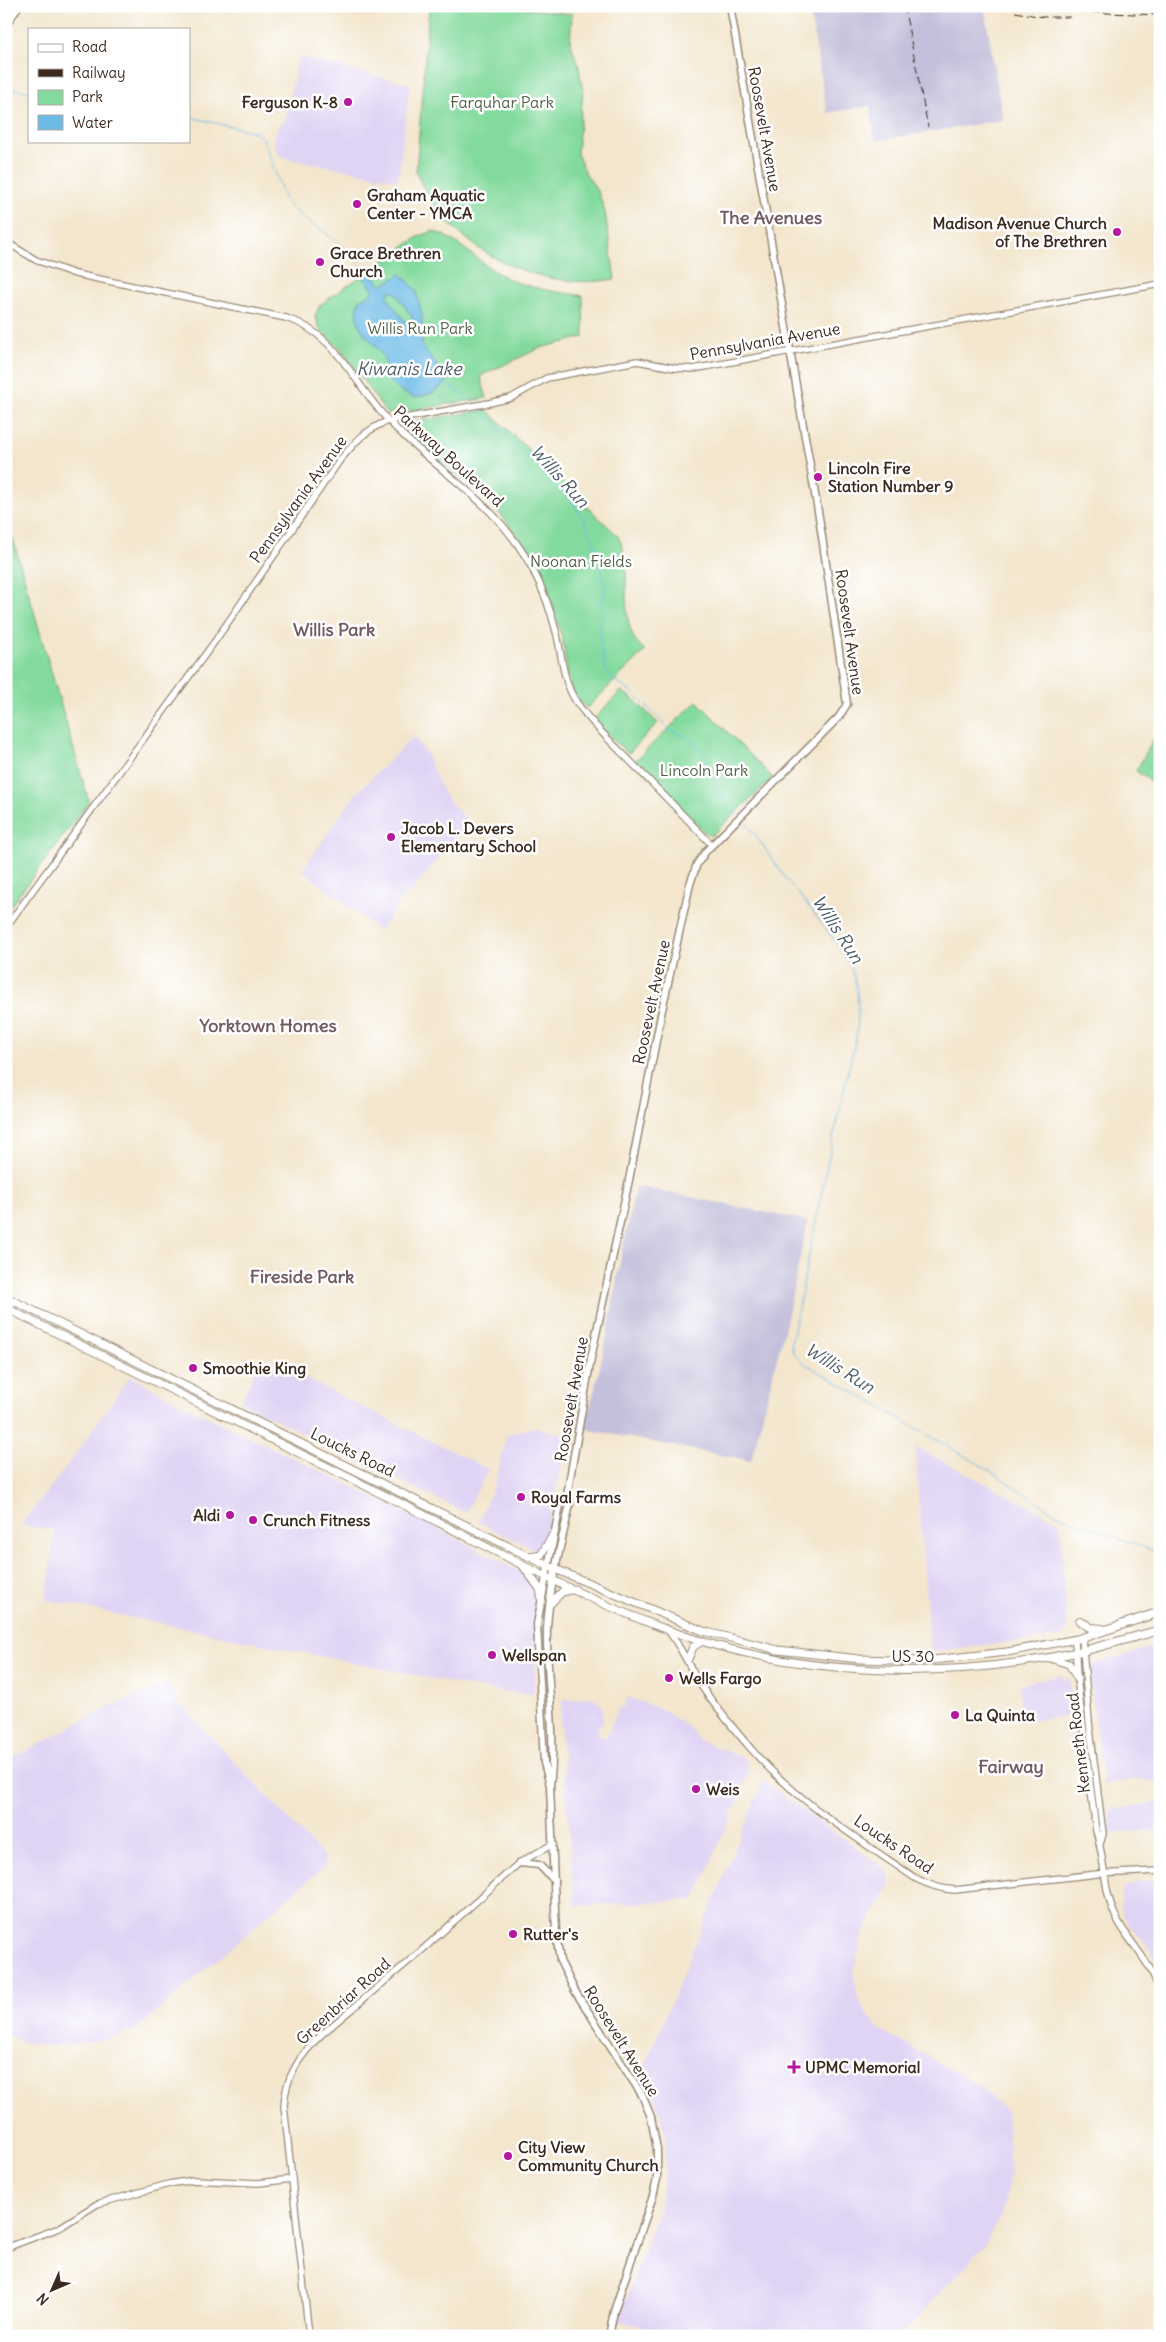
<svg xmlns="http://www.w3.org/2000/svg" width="1166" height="2342" viewBox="0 0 1166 2342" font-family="Delius,sans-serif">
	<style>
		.built { fill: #e0d4f4 }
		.industrial { fill: #c4c0db }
		.green { fill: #83da9e; stroke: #5f825e }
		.water { fill: #6bbae6; stroke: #537282; fill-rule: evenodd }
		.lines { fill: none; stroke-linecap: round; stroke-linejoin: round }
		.stream { stroke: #6bbae6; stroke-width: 1 }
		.tertiary-casing { stroke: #978876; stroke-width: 8 }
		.secondary-casing { stroke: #978876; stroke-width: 9 }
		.trunk-casing { stroke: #978876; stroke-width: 9 }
		.motorway-casing { stroke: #978876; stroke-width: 10 }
		.tertiary { stroke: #fff; stroke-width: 5.5 }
		.secondary { stroke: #fff; stroke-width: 6 }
		.trunk { stroke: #fff; stroke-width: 7 }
		.motorway { stroke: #fff; stroke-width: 8 }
		.rail { stroke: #3b2a1e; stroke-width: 1; stroke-dasharray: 8 4; stroke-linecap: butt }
		.poi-dot { fill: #b5179e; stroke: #fff; stroke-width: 2 }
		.labels { text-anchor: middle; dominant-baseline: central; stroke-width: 5; stroke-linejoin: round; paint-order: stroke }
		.poi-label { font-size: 16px; font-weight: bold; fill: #3b2a1e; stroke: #fff; text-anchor: start }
		.park-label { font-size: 16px; fill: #515f44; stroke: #fff }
		.street-label { font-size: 16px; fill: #3b2a1e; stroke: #fff }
		.neighbourhood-label { font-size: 18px; font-weight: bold; fill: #725b62; stroke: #fff }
		.water-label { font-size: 18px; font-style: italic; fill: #4c5c64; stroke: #fff }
	</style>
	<rect width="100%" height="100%" fill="#fff"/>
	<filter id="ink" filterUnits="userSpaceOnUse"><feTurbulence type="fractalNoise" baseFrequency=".02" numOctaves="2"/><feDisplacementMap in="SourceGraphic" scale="10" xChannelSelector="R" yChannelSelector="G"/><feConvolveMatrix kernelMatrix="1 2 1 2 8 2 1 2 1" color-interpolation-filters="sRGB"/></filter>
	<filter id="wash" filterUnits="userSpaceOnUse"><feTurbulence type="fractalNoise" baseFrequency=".0096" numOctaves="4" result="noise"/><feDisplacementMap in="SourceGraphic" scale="20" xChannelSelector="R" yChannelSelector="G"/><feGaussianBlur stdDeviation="1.12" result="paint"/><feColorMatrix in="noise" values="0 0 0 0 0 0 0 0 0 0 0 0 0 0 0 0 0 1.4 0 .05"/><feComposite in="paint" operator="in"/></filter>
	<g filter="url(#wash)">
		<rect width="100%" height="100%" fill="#f3e6cd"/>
		<g class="built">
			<path d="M299 57 410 84 398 180 285 158 279 155 273 141 279 124 284 121Z"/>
			<path d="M414 736 426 753 444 795 470 824 444 850 436 864 434 863 410 894 407 892 380 931 302 870 355 795Z"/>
			<path d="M262 1357 488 1469 466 1513 240 1402Z"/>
			<path d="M130 1376 187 1407 429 1524 527 1575 537 1591 534 1692 529 1695 472 1687 46 1600 55 1530 21 1525 73 1458Z"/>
			<path d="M535 1427 568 1436 543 1546 535 1550 478 1522 495 1484 507 1435Z"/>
			<path d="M915 1447 1060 1522 1067 1630 1060 1637 930 1651Z"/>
			<path d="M1160 1645V1779L1146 1782 1145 1779 1133 1780 1104 1785 1088 1666Z"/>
			<path d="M1061 1675 1064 1680 1069 1679 1074 1715 1022 1722 1019 1686 1024 1685V1683Z"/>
			<path d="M167 1683 179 1703 323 1856 326 1865 137 2029 120 2037 66 2045 44 2046 22 2042 6 2034V1758L22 1753 109 1707Z"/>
			<path d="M591 1697 602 1706 603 1723 599 1724 597 1735 606 1738 619 1707 623 1708 628 1697 666 1711 675 1719 688 1726 700 1741 742 1757 747 1762 749 1770 741 1793 695 1900 575 1906 560 1721 562 1701Z"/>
			<path d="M763 1781 886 1870 890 1884 863 1933 853 1972 859 2002 879 2029 980 2086 1007 2112 1010 2174 1003 2213 984 2246 901 2336H687L618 2321 659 2210 665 2170 666 2136 658 2106 641 2075Z"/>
			<path d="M1160 1802V1830L1110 1833 1109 1810Z"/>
			<path d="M1160 1880V1961H1158L1142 1939 1128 1924 1120 1909 1124 1887 1136 1884V1882Z"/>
		</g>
		<g class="industrial">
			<path d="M809 6H984L1003 120 875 141 870 106 827 113Z"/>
			<path d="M636 1186 808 1221 785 1327 751 1461 585 1429 606 1342 622 1250Z"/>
		</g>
		<g class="green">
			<path d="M429 6H505L572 14 570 42 579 67 583 92 577 154 585 172 599 194 605 212 615 279C536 293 447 248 416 172Z"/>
			<path d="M433 231C459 239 478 263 501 275 525 289 556 291 583 296L584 337 540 348 480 376 487 398 387 414 341 349 320 330 315 316 320 305 331 297 418 237Z"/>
			<path d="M487 410 618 536C634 567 619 604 633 636 635 641 641 646 645 651L587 708C565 693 567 661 562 638 556 616 549 593 539 573 524 542 503 513 477 491 451 470 423 452 402 426L403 423Z"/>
			<path d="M6 515 89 802 6 912Z"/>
			<path d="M621 691 633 699 658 723 628 754 596 723 595 718Z"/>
			<path d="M697 701 773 778 711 836 704 832 634 762Z"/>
			<path d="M1160 728V788L1136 771Z"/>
		</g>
		<path class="water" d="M369 270 382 285 401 274 416 290 422 315V345L448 381 433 393 415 398C404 393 389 386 386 374 385 369 386 363 384 358 372 336 351 333 359 301L374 291 362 275ZM391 291 395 292 412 317 411 322 406 323 388 298V293Z"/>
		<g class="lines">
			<g class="stream">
				<path d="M6 87 29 92"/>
				<path d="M189 117 255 132 263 138 286 202 308 222 326 233 343 247 367 272"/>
				<path d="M445 384 464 394 474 404"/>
				<path d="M477 407 572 501 586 523 600 557 604 586 600 640 605 669 613 680 633 693 671 731 683 735 699 747 707 761 723 802 738 815"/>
				<path d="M741 818C759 837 771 859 786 879 805 903 846 949 854 976 859 994 858 1014 857 1033L829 1156 791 1344 793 1353 802 1362 989 1470 1061 1517 1160 1553"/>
			</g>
		</g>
	</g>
	<g filter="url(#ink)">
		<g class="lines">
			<g class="tertiary-casing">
				<g id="tertiary">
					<path d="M6 26 19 6"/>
					<path d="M6 242 36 260 75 274 286 318C337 333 354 385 388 420 438 474 495 499 532 568 543 589 551 611 557 635 562 657 563 683 577 703 591 723 610 741 628 759 656 787 684 816 712 845"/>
					<path d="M6 927 215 641 340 460C356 441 365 430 388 421L489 403 511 398 547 378 637 361 675 368 693 369 1160 284"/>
					<path d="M667 1629C682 1648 688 1665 700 1684 715 1707 734 1729 752 1750 796 1801 860 1840 915 1878 928 1885 940 1889 955 1890L1097 1874 1160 1871"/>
					<path d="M1082 1638 1089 1721 1103 1834 1100 1844"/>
					<path d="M1075 1639 1077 1678 1096 1831C1105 1858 1103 1889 1115 1915 1128 1944 1158 1966 1160 2000"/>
					<path d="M6 2248 59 2228 97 2204 169 2184 193 2180 258 2183 292 2179"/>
					<path d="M309 2336 284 2106C285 2076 301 2054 322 2034L421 1951 519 1863 553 1844"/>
				</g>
			</g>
			<g class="secondary-casing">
				<g id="secondary">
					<path d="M567 1497 570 1504C561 1545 549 1587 547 1629 546 1681 557 1733 550 1785L556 1934 560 1961 575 1991 642 2095 651 2117 657 2149V2179L653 2196 614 2311 609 2336"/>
					<path d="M550 1785 544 1763 537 1624 560 1505 567 1495 591 1358 629 1180 662 1010 690 884 697 864 706 851 839 717 847 704 819 517 730 6"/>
					<path d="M519 1863 539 1865 554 1880"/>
				</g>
			</g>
			<g class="trunk-casing">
				<g id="trunk">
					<path d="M6 1297 548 1566 703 1631 778 1650 859 1659 924 1661 1007 1652 1082 1638"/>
					<path d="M6 1308C138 1373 270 1439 402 1504 489 1547 574 1595 665 1629 797 1678 946 1681 1083 1651"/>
					<path d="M531 1557 541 1555 554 1533"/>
					<path d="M523 1566 540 1589 542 1601"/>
					<path d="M551 1603 562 1592 575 1589"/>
					<path d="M688 1659 693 1647 702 1641"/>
					<path d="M1053 1659 1069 1664 1077 1678"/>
				</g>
			</g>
			<g class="motorway-casing">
				<g id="motorway">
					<path d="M1080 1621 1091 1628 1102 1629"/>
					<path d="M1082 1638 1160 1612"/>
					<path d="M1083 1651 1160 1630"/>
				</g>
			</g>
			<use href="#tertiary" class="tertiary"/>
			<use href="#secondary" class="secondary"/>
			<use href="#trunk" class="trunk"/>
			<use href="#motorway" class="motorway"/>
			<g class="rail">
				<path d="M904 6 928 127"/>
				<path d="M1032 6 1081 12 1160 15"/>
				<path d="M1015 12 1043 17H1070"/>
			</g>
		</g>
	</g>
	<g class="poi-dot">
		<circle cx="348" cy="102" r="5"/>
		<circle cx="357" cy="204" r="5"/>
		<circle cx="1117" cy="232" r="5"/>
		<circle cx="320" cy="262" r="5"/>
		<circle cx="818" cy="477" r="5"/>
		<circle cx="391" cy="837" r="5"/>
		<circle cx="193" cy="1368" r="5"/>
		<circle cx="521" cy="1497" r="5"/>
		<circle cx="230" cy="1515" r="5"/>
		<circle cx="253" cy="1520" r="5"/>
		<circle cx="492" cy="1655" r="5"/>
		<circle cx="669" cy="1678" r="5"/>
		<circle cx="955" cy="1715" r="5"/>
		<circle cx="696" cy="1789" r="5"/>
		<circle cx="513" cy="1934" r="5"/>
		<path d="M791.5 2059.5h5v5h5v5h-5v5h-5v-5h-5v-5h5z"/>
		<circle cx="508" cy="2156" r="5"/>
	</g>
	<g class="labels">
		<g class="poi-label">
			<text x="338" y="102" text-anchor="end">Ferguson K-8</text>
			<text x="367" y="195">Graham Aquatic<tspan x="367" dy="18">Center - YMCA</tspan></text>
			<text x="1107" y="223" text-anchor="end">Madison Avenue Church<tspan x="1107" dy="18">of The Brethren</tspan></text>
			<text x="330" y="253">Grace Brethren<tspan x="330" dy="18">Church</tspan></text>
			<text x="828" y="468">Lincoln Fire<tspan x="828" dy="18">Station Number 9</tspan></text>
			<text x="401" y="828">Jacob L. Devers<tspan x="401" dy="18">Elementary School</tspan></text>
			<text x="203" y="1368">Smoothie King</text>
			<text x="531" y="1497">Royal Farms</text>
			<text x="220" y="1515" text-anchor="end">Aldi</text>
			<text x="263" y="1520">Crunch Fitness</text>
			<text x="502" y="1655">Wellspan</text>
			<text x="679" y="1678">Wells Fargo</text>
			<text x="965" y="1715">La Quinta</text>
			<text x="706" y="1789">Weis</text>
			<text x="523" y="1934">Rutter's</text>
			<text x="805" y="2067">UPMC Memorial</text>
			<text x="518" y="2147">City View<tspan x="518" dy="18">Community Church</tspan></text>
		</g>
		<g class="park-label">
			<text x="502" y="102">Farquhar Park</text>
			<text x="420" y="328">Willis Run Park</text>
			<text x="581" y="561">Noonan Fields</text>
			<text x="704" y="770">Lincoln Park</text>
		</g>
		<g class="street-label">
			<text transform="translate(765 129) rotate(80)">Roosevelt Avenue</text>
			<text transform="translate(765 341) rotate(-10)">Pennsylvania Avenue</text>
			<text transform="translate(449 456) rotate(42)">Parkway Boulevard</text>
			<text transform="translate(298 499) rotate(-54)">Pennsylvania Avenue</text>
			<text transform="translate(850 632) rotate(82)">Roosevelt Avenue</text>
			<text transform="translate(651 1002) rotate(-78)">Roosevelt Avenue</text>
			<text transform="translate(571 1399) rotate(-80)">Roosevelt Avenue</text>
			<text transform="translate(353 1452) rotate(26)">Loucks Road</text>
			<text x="913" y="1656">US 30</text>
			<text transform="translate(1078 1743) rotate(-97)">Kenneth Road</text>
			<text transform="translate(894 1844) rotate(34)">Loucks Road</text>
			<text transform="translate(343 2001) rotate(-42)">Greenbriar Road</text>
			<text transform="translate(622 2041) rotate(58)">Roosevelt Avenue</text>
		</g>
		<g class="neighbourhood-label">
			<text x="771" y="217">The Avenues</text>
			<text x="334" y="629">Willis Park</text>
			<text x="268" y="1025">Yorktown Homes</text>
			<text x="302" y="1276">Fireside Park</text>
			<text x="1011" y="1766">Fairway</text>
		</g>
		<g class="water-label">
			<text x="409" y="368">Kiwanis Lake</text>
			<text transform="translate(560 476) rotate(48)">Willis Run</text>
			<text transform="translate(838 929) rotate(57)">Willis Run</text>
			<text transform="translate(840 1368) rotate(32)">Willis Run</text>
		</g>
	</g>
	<rect width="1166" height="2342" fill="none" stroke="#fff" stroke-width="25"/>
	<rect x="28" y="28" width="162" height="115" fill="#ffffff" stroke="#b1aaa5"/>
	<rect x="38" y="44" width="25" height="8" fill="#ffffff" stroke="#b1aaa5"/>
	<text x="72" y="52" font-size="15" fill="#3b2a1e">Road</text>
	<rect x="38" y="69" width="25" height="8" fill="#3b2a1e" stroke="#b1aaa5"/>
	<text x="72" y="78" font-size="15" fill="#3b2a1e">Railway</text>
	<rect x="38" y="90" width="25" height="15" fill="#83da9e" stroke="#b1aaa5"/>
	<text x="72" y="102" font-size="15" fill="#3b2a1e">Park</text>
	<rect x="38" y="115" width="25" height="15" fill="#6bbae6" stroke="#b1aaa5"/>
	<text x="72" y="128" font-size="15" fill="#3b2a1e">Water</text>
	<g transform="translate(52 2290) rotate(225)" stroke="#ffffff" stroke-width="4" paint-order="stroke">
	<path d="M0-4L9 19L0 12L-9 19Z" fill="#3b2a1e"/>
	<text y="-8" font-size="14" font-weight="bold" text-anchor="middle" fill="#3b2a1e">N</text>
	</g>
</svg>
